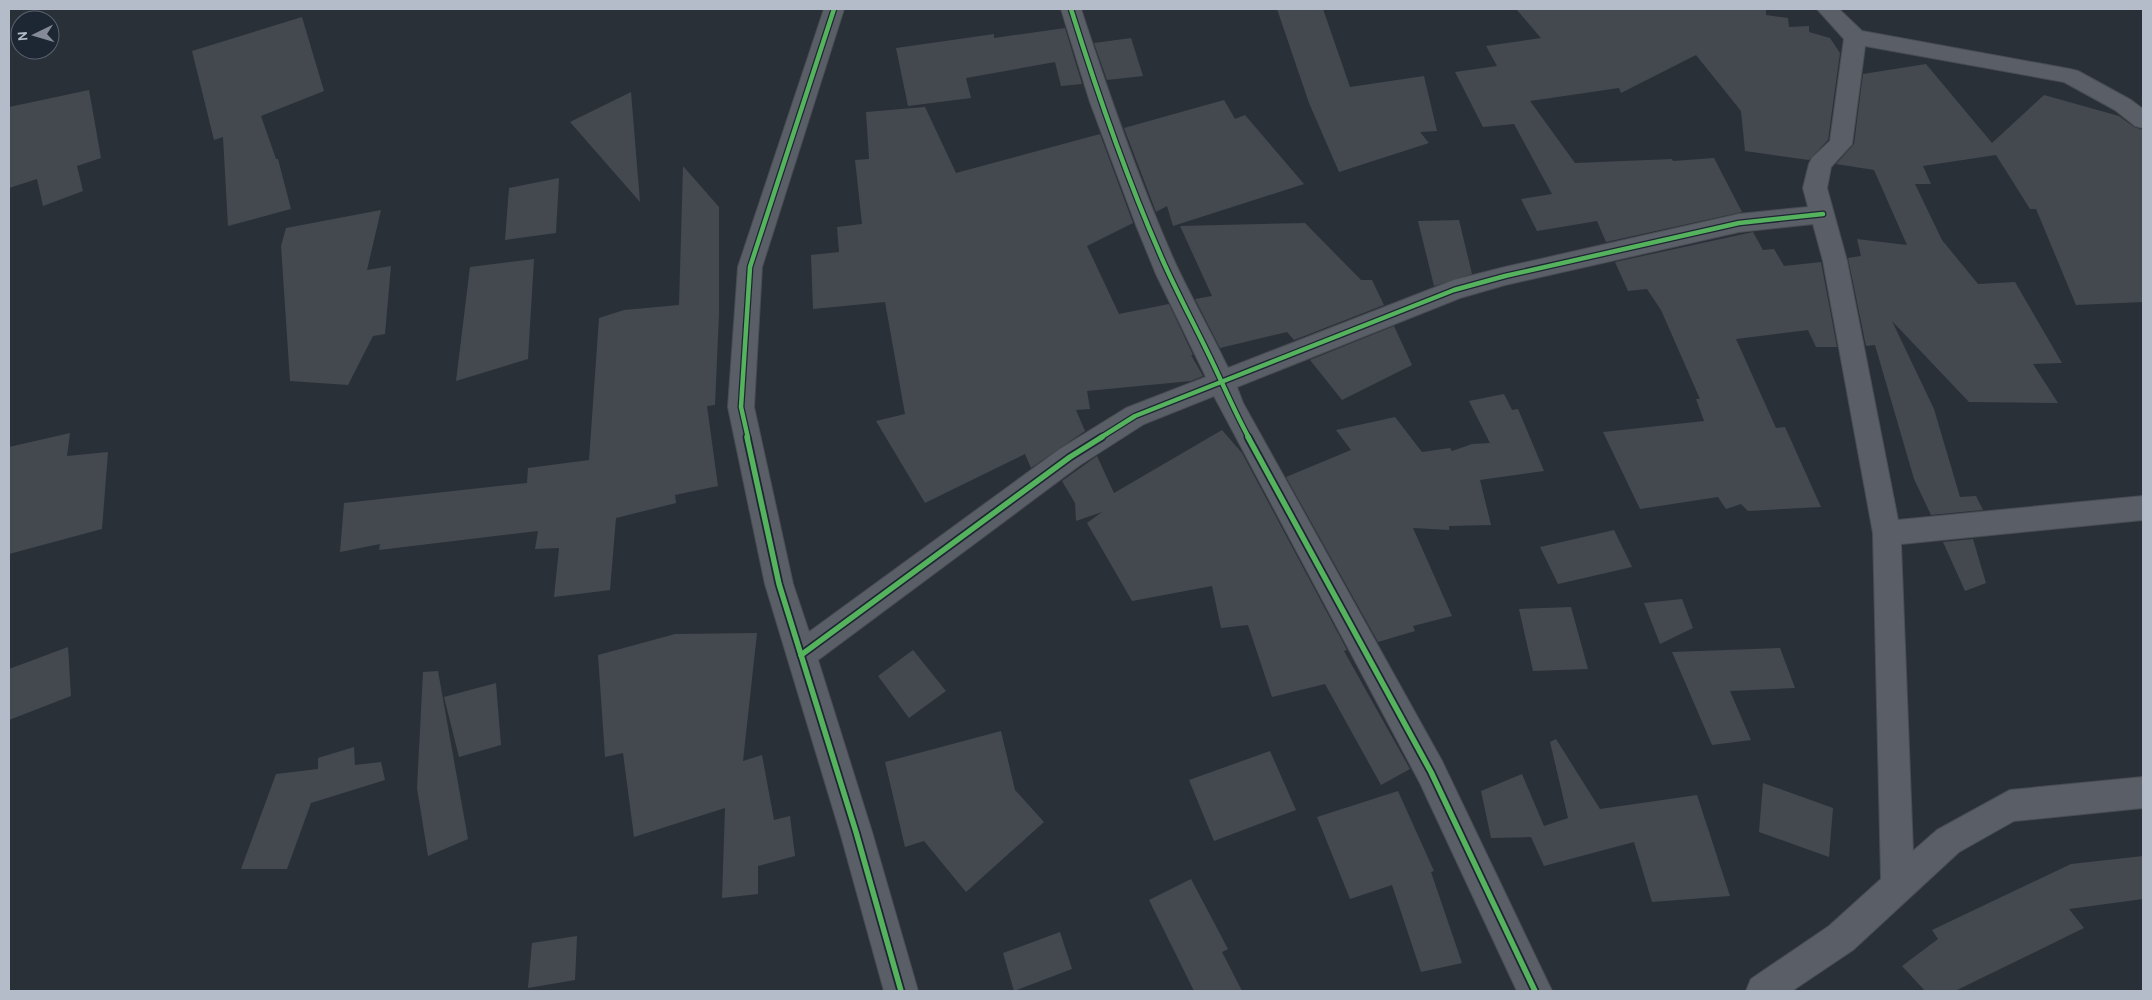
<svg xmlns="http://www.w3.org/2000/svg" width="2152" height="1000" viewBox="0 0 2152 1000" font-family="Karla,sans-serif">
	<style>
		.building { fill: #444950 }
		.lines { fill: none; stroke-linecap: round; stroke-linejoin: round }
		.minor-casing { stroke: #484c53; stroke-width: 2 }
		.minor { fill: #5a5e66; fill-rule: evenodd }
		.cycleway-far1-casing { stroke: #1d2633; stroke-width: 7 }
		.cycleway-casing { stroke: #1d2633; stroke-width: 9 }
		.cycleway-far1 { stroke: #56b35d; stroke-width: 4.5 }
		.cycleway { stroke: #56b35d; stroke-width: 5.5 }
	</style>
	<rect width="100%" height="100%" fill="#2a3038"/>
	<g class="building">
		<path d="M1277 9H1323L1350 87 1424 76 1437 131 1420 132 1429 143 1339 172 1309 103Z"/>
		<path d="M1516 9H1766V15L1788 18 1789 27 1809 26V32L1830 38 1840 53 1828 140 1809 160 1745 151 1741 111 1696 55 1621 93 1619 88 1530 101 1575 163 1672 159 1673 161 1714 158 1742 212 1606 242 1597 221 1537 231 1521 199 1552 194 1514 124 1483 127 1455 72 1497 66 1486 46 1541 38Z"/>
		<path d="M302 17 324 91 261 116 276 159H278L291 209 228 226 223 137 214 140 192 51Z"/>
		<path d="M1065 28 1082 84 1061 86 1055 62 966 78 971 98 908 106 896 48 994 34V38Z"/>
		<path d="M1131 38 1143 76 1107 80 1094 43Z"/>
		<path d="M1926 64 1992 143 2044 95 2119 116 2134 127 2143 130V302L2076 305 2036 209H2030L1996 155 1923 166 1931 184H1915L1942 240 1978 284 2015 282 2062 363 2033 364 2058 403 1969 402 1892 321 1934 409 1960 497 1976 496 1983 510 1931 515 1914 479 1875 345 1866 346 1848 258 1861 256 1857 239 1907 245 1874 170 1836 164 1854 144 1863 74Z"/>
		<path d="M89 90 101 158 77 166 83 191 43 206 37 179 9 188V107Z"/>
		<path d="M631 92 640 202 570 122Z"/>
		<path d="M1224 100 1235 119 1245 115 1304 184 1173 226 1167 206 1156 212 1124 128Z"/>
		<path d="M925 107 956 173 1100 134 1133 223 1087 246 1119 314 1169 304 1193 355H1191L1203 376 1191 381 1087 391 1090 409 1076 410 1085 431 1031 468 1025 454 925 503 876 421 905 414 885 302 813 309 811 255 839 252 837 227 862 224 855 160 869 159 866 112Z"/>
		<path d="M683 166 719 207V314L715 405 707 406 718 486 675 495 676 503 616 518 610 590 554 597 559 548 535 549 538 531 379 550 380 544 340 552 344 503 527 483 528 468 589 460 599 318 624 310 679 305Z"/>
		<path d="M559 178 556 233 505 240 509 188Z"/>
		<path d="M381 210 367 270 391 266 385 334 373 336 348 385 290 381 281 246 286 228Z"/>
		<path d="M1459 220 1472 274 1434 286 1418 221Z"/>
		<path d="M1305 223 1361 280H1372L1384 305 1294 340 1287 332 1220 348 1195 299 1212 296 1180 226Z"/>
		<path d="M1753 232 1763 250 1774 249 1784 266 1821 262 1837 347H1816L1808 330 1736 339 1776 428 1785 427 1821 507 1748 511 1741 504 1726 509 1718 497 1640 509 1603 432 1704 421 1696 399H1700L1661 310 1647 289 1628 291 1615 262Z"/>
		<path d="M534 259 528 359 456 381 470 267Z"/>
		<path d="M1394 326 1412 365 1342 400 1310 360Z"/>
		<path d="M1504 394 1512 410 1518 409 1544 471 1480 480 1491 525 1449 526V530L1413 528 1452 616 1413 626 1415 631 1378 642 1286 477 1351 450 1336 430 1395 417 1422 452 1450 448 1452 451 1472 444 1490 443 1469 401Z"/>
		<path d="M1222 430 1242 453 1347 650 1344 651 1410 769 1381 785 1325 684 1272 697 1248 625 1221 628 1212 586 1132 601 1087 523 1102 512 1076 521 1075 503 1062 481 1097 456 1114 493Z"/>
		<path d="M70 433 67 456 108 452 102 529 9 554V447Z"/>
		<path d="M1614 530 1632 567 1558 584 1540 547Z"/>
		<path d="M1973 539 1986 583 1965 591 1943 542Z"/>
		<path d="M1682 599 1693 628 1660 644 1644 603Z"/>
		<path d="M1571 607 1588 669 1533 671 1519 609Z"/>
		<path d="M757 633 743 761 762 755 774 820 790 816 795 856 758 866V894L722 898 725 808 634 837 623 753 605 757 598 655 675 634Z"/>
		<path d="M68 647 71 696 9 720V669Z"/>
		<path d="M1780 648 1795 688 1730 691 1751 740 1712 745 1672 652Z"/>
		<path d="M913 650 946 691 909 718 878 676Z"/>
		<path d="M438 671 468 839 428 856 417 788 423 672Z"/>
		<path d="M496 683 501 745 459 757 444 697Z"/>
		<path d="M1001 731 1015 790 1044 822 966 892 924 841 905 847 885 762Z"/>
		<path d="M1556 739 1600 809 1697 795 1730 896 1652 902 1634 842 1544 866 1531 837 1491 838 1481 791 1522 774 1544 826 1568 818 1550 742Z"/>
		<path d="M354 747 355 765 381 762 385 780 311 803 287 869H241L276 774 318 769V758Z"/>
		<path d="M1270 751 1296 810 1214 841 1189 780Z"/>
		<path d="M1763 783 1833 808 1829 857 1759 832Z"/>
		<path d="M1398 791 1434 871 1431 872 1462 963 1421 972 1392 885 1350 899 1317 817Z"/>
		<path d="M2143 856V899L2069 909 2084 928 1955 991H1925L1902 966 1938 939 1932 930 2071 864Z"/>
		<path d="M1191 879 1228 949 1222 952 1242 991H1194L1149 900Z"/>
		<path d="M1060 932 1072 969 1014 991 1003 953Z"/>
		<path d="M577 936 575 980 528 988 532 943Z"/>
	</g>
	<g class="lines">
		<g class="minor-casing">
			<path id="minor" d="M824 9H844L762 267 754 407 793 584 809 632 1060 449 1126 408 1206 377 1156 274 1136 225 1090 102 1061 9H1081C1108 92 1137 175 1172 256 1189 294 1210 330 1228 368L1454 280 1505 267 1739 214 1808 207 1803 188 1809 164 1812 158 1830 141 1844 39 1817 9H1839L1862 31 2070 69 2078 71 2131 100 2143 109V128L2135 126 2115 110 2064 82 1865 46 1852 144 1831 167 1827 188 1847 261 1898 520 2143 496V520L1901 544 1913 851 1937 830 2010 790 2143 777V808L2014 821 1959 852 1853 950 1792 991H1746L1751 979 1829 926 1881 879 1873 533 1823 261 1813 224 1739 232 1505 285 1460 298 1237 387 1243 403 1442 761 1552 991H1517L1420 783 1214 396 1144 424 1080 465 818 660 872 832 918 991H884L840 832 765 584 728 407 738 267Z"/>
		</g>
		<use href="#minor" class="minor"/>
		<g class="cycleway-far1-casing">
			<g id="cycleway-far1">
				<path d="M1071 9C1097 92 1125 174 1160 254 1174 287 1191 318 1206 349 1221 379 1233 409 1249 438"/>
				<path d="M748 438 741 407 750 267 834 9"/>
				<path d="M1100 438 1135 416 1454 290 1505 276 1739 223 1823 214"/>
			</g>
		</g>
		<g class="cycleway-casing">
			<g id="cycleway">
				<path d="M747 437 779 584 856 832 901 991"/>
				<path d="M1248 437 1431 772 1535 991"/>
				<path d="M801 655 1070 457 1102 437"/>
			</g>
		</g>
		<use href="#cycleway-far1" class="cycleway-far1"/>
		<use href="#cycleway" class="cycleway"/>
	</g>
	<rect width="2152" height="1000" fill="none" stroke="#b4bcc9" stroke-width="20"/>
	<g transform="translate(35 35) rotate(265)"><circle r="24" fill="#1d2633" stroke="#59626f"/>
	<path d="M0-4L9 19L0 12L-9 19Z" fill="#848b96"/>
	<text y="-8" font-size="14" font-weight="bold" text-anchor="middle" fill="#b4bcc9">N</text>
	</g>
</svg>
